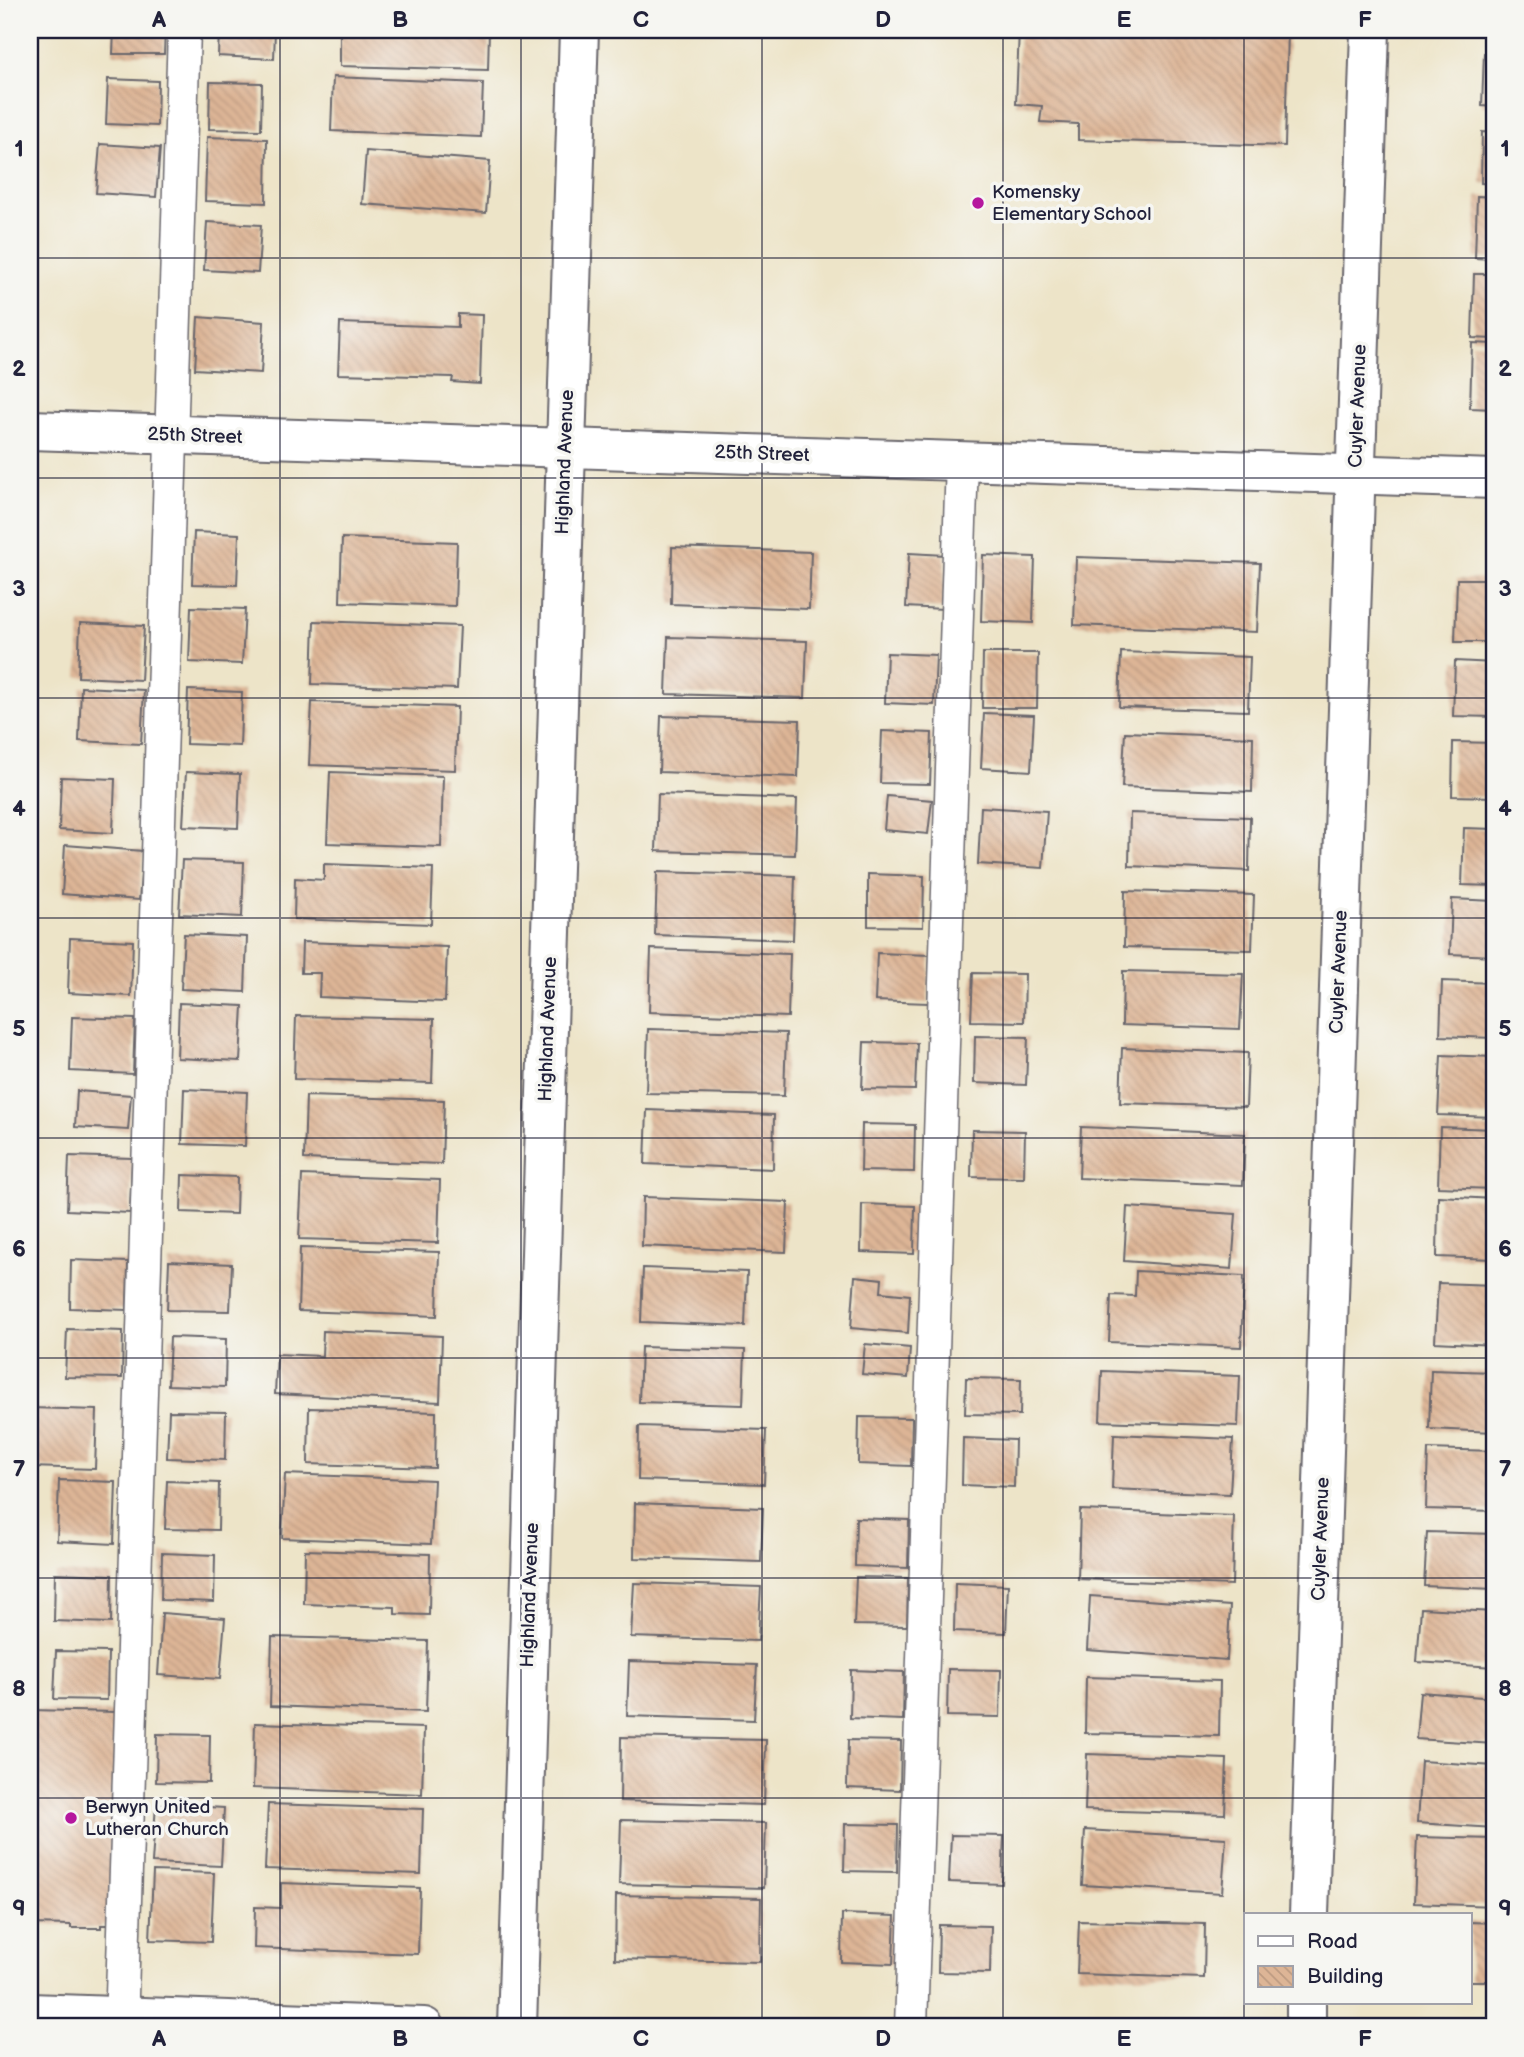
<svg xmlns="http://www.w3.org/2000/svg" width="1524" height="2057" viewBox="0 0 1524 2057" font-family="'Balsamiq Sans',sans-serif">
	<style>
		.building { fill: url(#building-back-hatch) }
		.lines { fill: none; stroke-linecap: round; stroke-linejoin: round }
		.lane-casing { stroke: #69666c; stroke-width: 35 }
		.street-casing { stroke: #69666c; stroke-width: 42 }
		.lane { stroke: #fff; stroke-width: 32 }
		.street { stroke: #fff; stroke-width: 38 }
		.grid { fill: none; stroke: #22223b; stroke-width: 2; stroke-opacity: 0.55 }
		.poi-dot { fill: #b5179e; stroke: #f6f6f2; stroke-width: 2.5 }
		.labels { text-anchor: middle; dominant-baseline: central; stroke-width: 7; stroke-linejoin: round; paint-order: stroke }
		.poi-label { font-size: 19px; fill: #22223b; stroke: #f6f6f2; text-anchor: start }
		.street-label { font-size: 19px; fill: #22223b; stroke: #f6f6f2 }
		.neatline { fill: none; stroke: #22223b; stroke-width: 2.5 }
		.grid-label { font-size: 23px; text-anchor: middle; font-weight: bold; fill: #22223b }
	</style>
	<defs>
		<pattern id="building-back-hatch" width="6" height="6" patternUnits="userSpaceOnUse" patternTransform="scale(1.75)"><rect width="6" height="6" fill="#ddb596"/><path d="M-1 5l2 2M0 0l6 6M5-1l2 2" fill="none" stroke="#bd9b82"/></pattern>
	</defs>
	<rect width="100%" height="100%" fill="#f6f6f2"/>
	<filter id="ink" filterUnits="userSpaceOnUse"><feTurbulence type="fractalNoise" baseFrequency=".0143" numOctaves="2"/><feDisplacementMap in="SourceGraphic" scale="14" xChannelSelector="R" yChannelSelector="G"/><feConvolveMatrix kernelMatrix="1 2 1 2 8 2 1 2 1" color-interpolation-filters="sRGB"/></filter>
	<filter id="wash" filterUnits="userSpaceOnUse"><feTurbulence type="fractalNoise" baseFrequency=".00686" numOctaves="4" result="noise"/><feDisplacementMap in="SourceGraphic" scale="28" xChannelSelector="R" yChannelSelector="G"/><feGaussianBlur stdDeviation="1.57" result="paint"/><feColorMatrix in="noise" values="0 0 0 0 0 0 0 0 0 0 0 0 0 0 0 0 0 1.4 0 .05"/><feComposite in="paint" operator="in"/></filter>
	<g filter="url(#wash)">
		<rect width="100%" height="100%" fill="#ede4c8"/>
		<g id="blocks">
			<g class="building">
				<path d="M114 30H165L164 54H113Z"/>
				<path d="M219 30H275L274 59 218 56Z"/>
				<path d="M340 30H489L488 70 340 66Z"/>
				<path d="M1019 30H1288L1285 146 1078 140V124L1040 122 1042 106 1016 104Z"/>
				<path d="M1484 53H1494V107L1482 106Z"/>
				<path d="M333 77 483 83 481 137 331 131Z"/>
				<path d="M108 79 158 81 157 126 106 124Z"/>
				<path d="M210 82 262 83 261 130 209 129Z"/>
				<path d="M1482 132 1494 133V184L1481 183Z"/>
				<path d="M207 137 267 139 266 203 205 201Z"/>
				<path d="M100 144 160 148 156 197 96 193Z"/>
				<path d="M366 151 490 161 486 213 362 204Z"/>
				<path d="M1477 196 1494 197V259L1475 258Z"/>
				<path d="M207 222 261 225 258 273 204 270Z"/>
				<path d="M1474 274H1494V339L1472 338Z"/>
				<path d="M458 314 482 315 480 384 452 382 453 377 338 374 340 323 458 327Z"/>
				<path d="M198 317 264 322 261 373 195 369Z"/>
				<path d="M1472 343 1494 344V409L1470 408Z"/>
				<path d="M194 532 239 534 237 585 192 584Z"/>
				<path d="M342 538 457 542 455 606 340 602Z"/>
				<path d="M672 547 811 552 809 609 671 604Z"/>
				<path d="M909 553 945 555 943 609 906 607Z"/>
				<path d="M983 555 1035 557 1033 623 981 621Z"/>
				<path d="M1076 557 1260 563 1257 632 1074 625Z"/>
				<path d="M1457 579H1494V642H1455Z"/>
				<path d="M191 607 245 609 242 664 189 662Z"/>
				<path d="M314 621 460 626 457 689 312 684Z"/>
				<path d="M80 623 144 626 141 680 78 677Z"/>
				<path d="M668 637 807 641 805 698 666 694Z"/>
				<path d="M1121 652 1250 657 1248 711 1119 707Z"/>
				<path d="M887 653 936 655 934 705 885 703Z"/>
				<path d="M983 653H1038L1037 708H982Z"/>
				<path d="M1455 661 1494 663V717L1453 716Z"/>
				<path d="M81 687 144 690 141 744 79 741Z"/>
				<path d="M188 690 242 692 240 746 186 744Z"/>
				<path d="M312 702 457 707 455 770 309 765Z"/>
				<path d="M984 713 1034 715 1031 771 981 768Z"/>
				<path d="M661 716 800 720 798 777 659 772Z"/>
				<path d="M882 731 932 733 930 784 880 783Z"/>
				<path d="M1125 732 1253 737 1252 792 1122 787Z"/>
				<path d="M1453 742 1494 743V797L1452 796Z"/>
				<path d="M186 772 240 774 238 828 183 826Z"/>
				<path d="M330 772 443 776 441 847 327 843Z"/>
				<path d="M61 777 115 779 113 833 59 830Z"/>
				<path d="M658 794 797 799 795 855 656 851Z"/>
				<path d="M887 796 932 800 928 834 884 830Z"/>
				<path d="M981 807 1047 811 1043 868 978 864Z"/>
				<path d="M1130 813 1250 817 1249 871 1129 866Z"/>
				<path d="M1464 828 1494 829V886L1462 885Z"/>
				<path d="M65 845 143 851 139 900 62 894Z"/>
				<path d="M182 860 244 862 242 917 179 914Z"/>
				<path d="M324 864 433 868 431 924 294 919 295 878 324 880Z"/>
				<path d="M657 872 795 876 793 940 655 935Z"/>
				<path d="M868 874 924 876 923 927 868 926Z"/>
				<path d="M1125 891 1254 895 1252 950 1124 947Z"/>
				<path d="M1452 899 1494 901V956L1450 954Z"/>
				<path d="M184 934 247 937 245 992 181 989Z"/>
				<path d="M70 938 133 941 131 996 68 993Z"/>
				<path d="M302 942 447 947 445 1002 319 997 320 973H301Z"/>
				<path d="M651 949 790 954 788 1017 649 1012Z"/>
				<path d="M877 953 930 955 928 1003 875 1001Z"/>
				<path d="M1123 971 1243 974 1240 1029 1122 1025Z"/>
				<path d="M973 973 1025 974 1024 1022 971 1021Z"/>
				<path d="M1442 981 1494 983V1038L1440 1036Z"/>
				<path d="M179 1003 243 1006 240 1061 177 1058Z"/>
				<path d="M296 1016 434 1019 432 1083 294 1079Z"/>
				<path d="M72 1017 135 1019 133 1074 70 1071Z"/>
				<path d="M648 1029 786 1033 784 1096 646 1093Z"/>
				<path d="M975 1036 1028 1037 1026 1085 974 1083Z"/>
				<path d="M864 1042 917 1043 915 1090 862 1089Z"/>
				<path d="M1122 1048 1248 1053 1246 1107 1120 1103Z"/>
				<path d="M1441 1055 1494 1057V1117L1438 1115Z"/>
				<path d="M184 1089 247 1092 245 1146 182 1144Z"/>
				<path d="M77 1091 131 1095 128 1130 75 1127Z"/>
				<path d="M306 1096 444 1100 442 1164 304 1159Z"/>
				<path d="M647 1110 774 1115 773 1169 645 1164Z"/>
				<path d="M862 1124 915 1125 914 1172 861 1171Z"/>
				<path d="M1081 1127 1245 1134 1243 1185 1079 1178Z"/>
				<path d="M1440 1127 1494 1129V1189L1438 1187Z"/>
				<path d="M972 1130 1025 1131 1024 1178 971 1177Z"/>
				<path d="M69 1156 132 1158 130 1213 67 1210Z"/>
				<path d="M182 1175 237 1177 236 1214 181 1212Z"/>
				<path d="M302 1175 440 1180 438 1243 299 1239Z"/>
				<path d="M1438 1196 1494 1199V1259L1437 1257Z"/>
				<path d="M643 1197 788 1202 786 1252 642 1246Z"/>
				<path d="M862 1204 915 1206 914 1254 861 1252Z"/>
				<path d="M1127 1207 1236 1214 1232 1269 1124 1261Z"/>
				<path d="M300 1248 439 1252 437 1316 298 1311Z"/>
				<path d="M71 1260 128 1262 127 1310 70 1308Z"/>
				<path d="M169 1261 232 1264 230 1311 167 1310Z"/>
				<path d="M643 1268 747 1272 745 1326 641 1322Z"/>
				<path d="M1136 1271 1244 1276 1241 1347 1109 1342 1111 1295 1135 1296Z"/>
				<path d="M855 1276 882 1279 881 1292 910 1295 908 1333 851 1328Z"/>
				<path d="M1438 1283 1494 1285V1345L1435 1342Z"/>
				<path d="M67 1329 123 1331 122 1378 65 1377Z"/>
				<path d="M323 1331 442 1336 440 1402 275 1394 277 1354 322 1356Z"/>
				<path d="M170 1337 226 1339 225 1387 168 1385Z"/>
				<path d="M865 1344 910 1348 908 1378 862 1374Z"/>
				<path d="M641 1347 745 1350 743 1405 639 1402Z"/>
				<path d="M1431 1370 1494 1372V1432L1429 1429Z"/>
				<path d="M1102 1371 1240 1376 1238 1426 1100 1421Z"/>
				<path d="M966 1378 1021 1379 1020 1415 965 1414Z"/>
				<path d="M30 1408 97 1410 95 1469 30 1467Z"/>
				<path d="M309 1408 436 1412 435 1468 308 1464Z"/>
				<path d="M169 1411 226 1412 225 1460 167 1458Z"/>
				<path d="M859 1417 912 1418 911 1466 858 1464Z"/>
				<path d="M639 1426 766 1430 764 1484 638 1480Z"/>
				<path d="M1114 1434 1233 1439 1230 1494 1112 1489Z"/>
				<path d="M963 1438 1015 1440 1014 1487 962 1485Z"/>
				<path d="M1428 1449 1494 1451V1511L1426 1509Z"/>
				<path d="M285 1474 434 1480 431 1544 282 1538Z"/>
				<path d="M59 1480 116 1482 114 1544 57 1541Z"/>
				<path d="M167 1481 219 1483 218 1530 165 1529Z"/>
				<path d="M635 1503 763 1508 761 1562 634 1558Z"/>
				<path d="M1080 1510 1234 1516 1232 1585 1078 1579Z"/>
				<path d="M856 1518 909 1520 908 1568 855 1566Z"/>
				<path d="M1427 1532 1494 1534V1589L1424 1586Z"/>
				<path d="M305 1550 430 1554 429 1615 395 1614V1607L304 1604Z"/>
				<path d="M162 1553 215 1555 214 1602 161 1600Z"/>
				<path d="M55 1573 112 1575 111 1623 54 1621Z"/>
				<path d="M856 1577 908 1578 907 1626 854 1625Z"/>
				<path d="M634 1583 761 1587 758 1641 631 1637Z"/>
				<path d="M955 1583 1008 1585 1006 1633 954 1631Z"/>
				<path d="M1090 1596 1230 1606 1227 1660 1087 1650Z"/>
				<path d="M1421 1608 1494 1612V1667L1417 1662Z"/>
				<path d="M162 1613 225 1618 220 1679 158 1675Z"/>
				<path d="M272 1637 428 1641 426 1712 270 1706Z"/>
				<path d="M56 1651 108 1652 107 1700 54 1699Z"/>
				<path d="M629 1661 757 1665 754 1720 627 1716Z"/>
				<path d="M948 1669 1001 1670 1000 1717 947 1716Z"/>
				<path d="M851 1670 904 1672 903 1720 850 1718Z"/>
				<path d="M1086 1677 1220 1681 1219 1736 1085 1733Z"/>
				<path d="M1420 1692 1494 1698V1744L1416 1739Z"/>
				<path d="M30 1710 116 1712 108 1925H101V1928H71V1925L30 1924Z"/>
				<path d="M255 1723 424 1728 422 1794 253 1788Z"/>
				<path d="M157 1734 210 1735 209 1783 156 1782Z"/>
				<path d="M621 1737 766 1740 764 1805 620 1801Z"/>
				<path d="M848 1740 901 1741 900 1790 847 1788Z"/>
				<path d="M1087 1754 1227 1759 1225 1814 1085 1810Z"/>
				<path d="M1421 1761 1494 1766V1828L1417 1823Z"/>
				<path d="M156 1804 224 1808 221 1866 152 1863Z"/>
				<path d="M268 1804 423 1809 421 1874 265 1869Z"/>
				<path d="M621 1820 766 1823 764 1888 619 1884Z"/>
				<path d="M845 1824 898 1825 897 1872 844 1871Z"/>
				<path d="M1085 1830 1226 1838 1222 1893 1082 1885Z"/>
				<path d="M951 1835 1004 1836 1002 1884 949 1882Z"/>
				<path d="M1417 1837 1494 1839V1906L1414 1903Z"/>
				<path d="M153 1871 214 1873 211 1942 150 1940Z"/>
				<path d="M281 1883 420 1888 418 1954 254 1948 255 1907 281 1908Z"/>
				<path d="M616 1895 761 1898 760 1962 615 1959Z"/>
				<path d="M842 1914 895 1916 893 1964 841 1962Z"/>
				<path d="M1079 1921 1205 1924 1204 1978 1077 1974Z"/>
				<path d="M1470 1922 1494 1923V1981H1470Z"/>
				<path d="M939 1925 991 1926 990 1973 938 1972Z"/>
			</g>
		</g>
	</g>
	<g filter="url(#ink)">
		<use href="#blocks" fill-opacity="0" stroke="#69666c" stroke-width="2"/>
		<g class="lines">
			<g class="lane-casing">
				<g id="lane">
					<path d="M121 2027 184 30"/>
					<path d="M911 2027 962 461"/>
				</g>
			</g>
			<g class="street-casing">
				<g id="street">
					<path d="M30 430 1494 479"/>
					<path d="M1309 1915 1370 30"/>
					<path d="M30 2013 424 2027"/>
					<path d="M517 2027 579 30"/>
					<path d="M1306 2027V2003"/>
				</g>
			</g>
			<use href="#lane" class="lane"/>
			<use href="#street" class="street"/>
		</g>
	</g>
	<path class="grid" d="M280 30V2027M521 30V2027M762 30V2027M1003 30V2027M1244 30V2027M30 258H1494M30 478H1494M30 698H1494M30 918H1494M30 1138H1494M30 1358H1494M30 1578H1494M30 1798H1494"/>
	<g class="poi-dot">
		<circle cx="978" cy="203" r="7"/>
		<circle cx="71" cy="1818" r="7"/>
	</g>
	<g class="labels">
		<g class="poi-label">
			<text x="992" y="192">Komensky<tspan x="992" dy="22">Elementary School</tspan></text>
			<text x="85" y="1807">Berwyn United<tspan x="85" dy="22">Lutheran Church</tspan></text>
		</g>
		<g class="street-label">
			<text transform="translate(1358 406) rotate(-88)">Cuyler Avenue</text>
			<text transform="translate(195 436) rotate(2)">25th Street</text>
			<text transform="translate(762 454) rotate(2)">25th Street</text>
			<text transform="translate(565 462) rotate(-88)">Highland Avenue</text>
			<text transform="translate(1339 972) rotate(-88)">Cuyler Avenue</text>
			<text transform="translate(548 1029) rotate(-88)">Highland Avenue</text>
			<text transform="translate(1321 1539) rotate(-88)">Cuyler Avenue</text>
			<text transform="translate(530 1595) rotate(-88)">Highland Avenue</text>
		</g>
	</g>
	<rect width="1524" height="2057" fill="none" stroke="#f6f6f2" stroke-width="77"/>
	<rect x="1244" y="1913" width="228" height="91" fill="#f6f6f2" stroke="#a1a1a9" stroke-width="2"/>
	<rect x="1258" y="1936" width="35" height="10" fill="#ffffff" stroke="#a1a1a9" stroke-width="2"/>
	<text x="1307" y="1948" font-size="21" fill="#22223b">Road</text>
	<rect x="1258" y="1966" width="35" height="21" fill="url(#building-back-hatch)" stroke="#a1a1a9" stroke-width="2"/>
	<text x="1307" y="1983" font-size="21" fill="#22223b">Building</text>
	<rect x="38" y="38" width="1448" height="1980" class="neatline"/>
	<g class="grid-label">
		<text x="159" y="27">A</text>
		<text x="400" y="27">B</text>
		<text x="641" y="27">C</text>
		<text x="883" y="27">D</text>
		<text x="1124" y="27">E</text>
		<text x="1365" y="27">F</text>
		<text x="19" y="156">1</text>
		<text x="1505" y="156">1</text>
		<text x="19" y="376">2</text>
		<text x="1505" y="376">2</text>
		<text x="19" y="596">3</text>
		<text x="1505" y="596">3</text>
		<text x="19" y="816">4</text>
		<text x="1505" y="816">4</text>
		<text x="19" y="1036">5</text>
		<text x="1505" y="1036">5</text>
		<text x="19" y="1256">6</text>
		<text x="1505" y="1256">6</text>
		<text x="19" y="1476">7</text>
		<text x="1505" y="1476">7</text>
		<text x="19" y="1696">8</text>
		<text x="1505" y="1696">8</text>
		<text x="19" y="1916">9</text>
		<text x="1505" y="1916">9</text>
		<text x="159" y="2046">A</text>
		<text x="400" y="2046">B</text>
		<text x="641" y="2046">C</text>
		<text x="883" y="2046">D</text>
		<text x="1124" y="2046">E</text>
		<text x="1365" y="2046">F</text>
	</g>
</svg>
